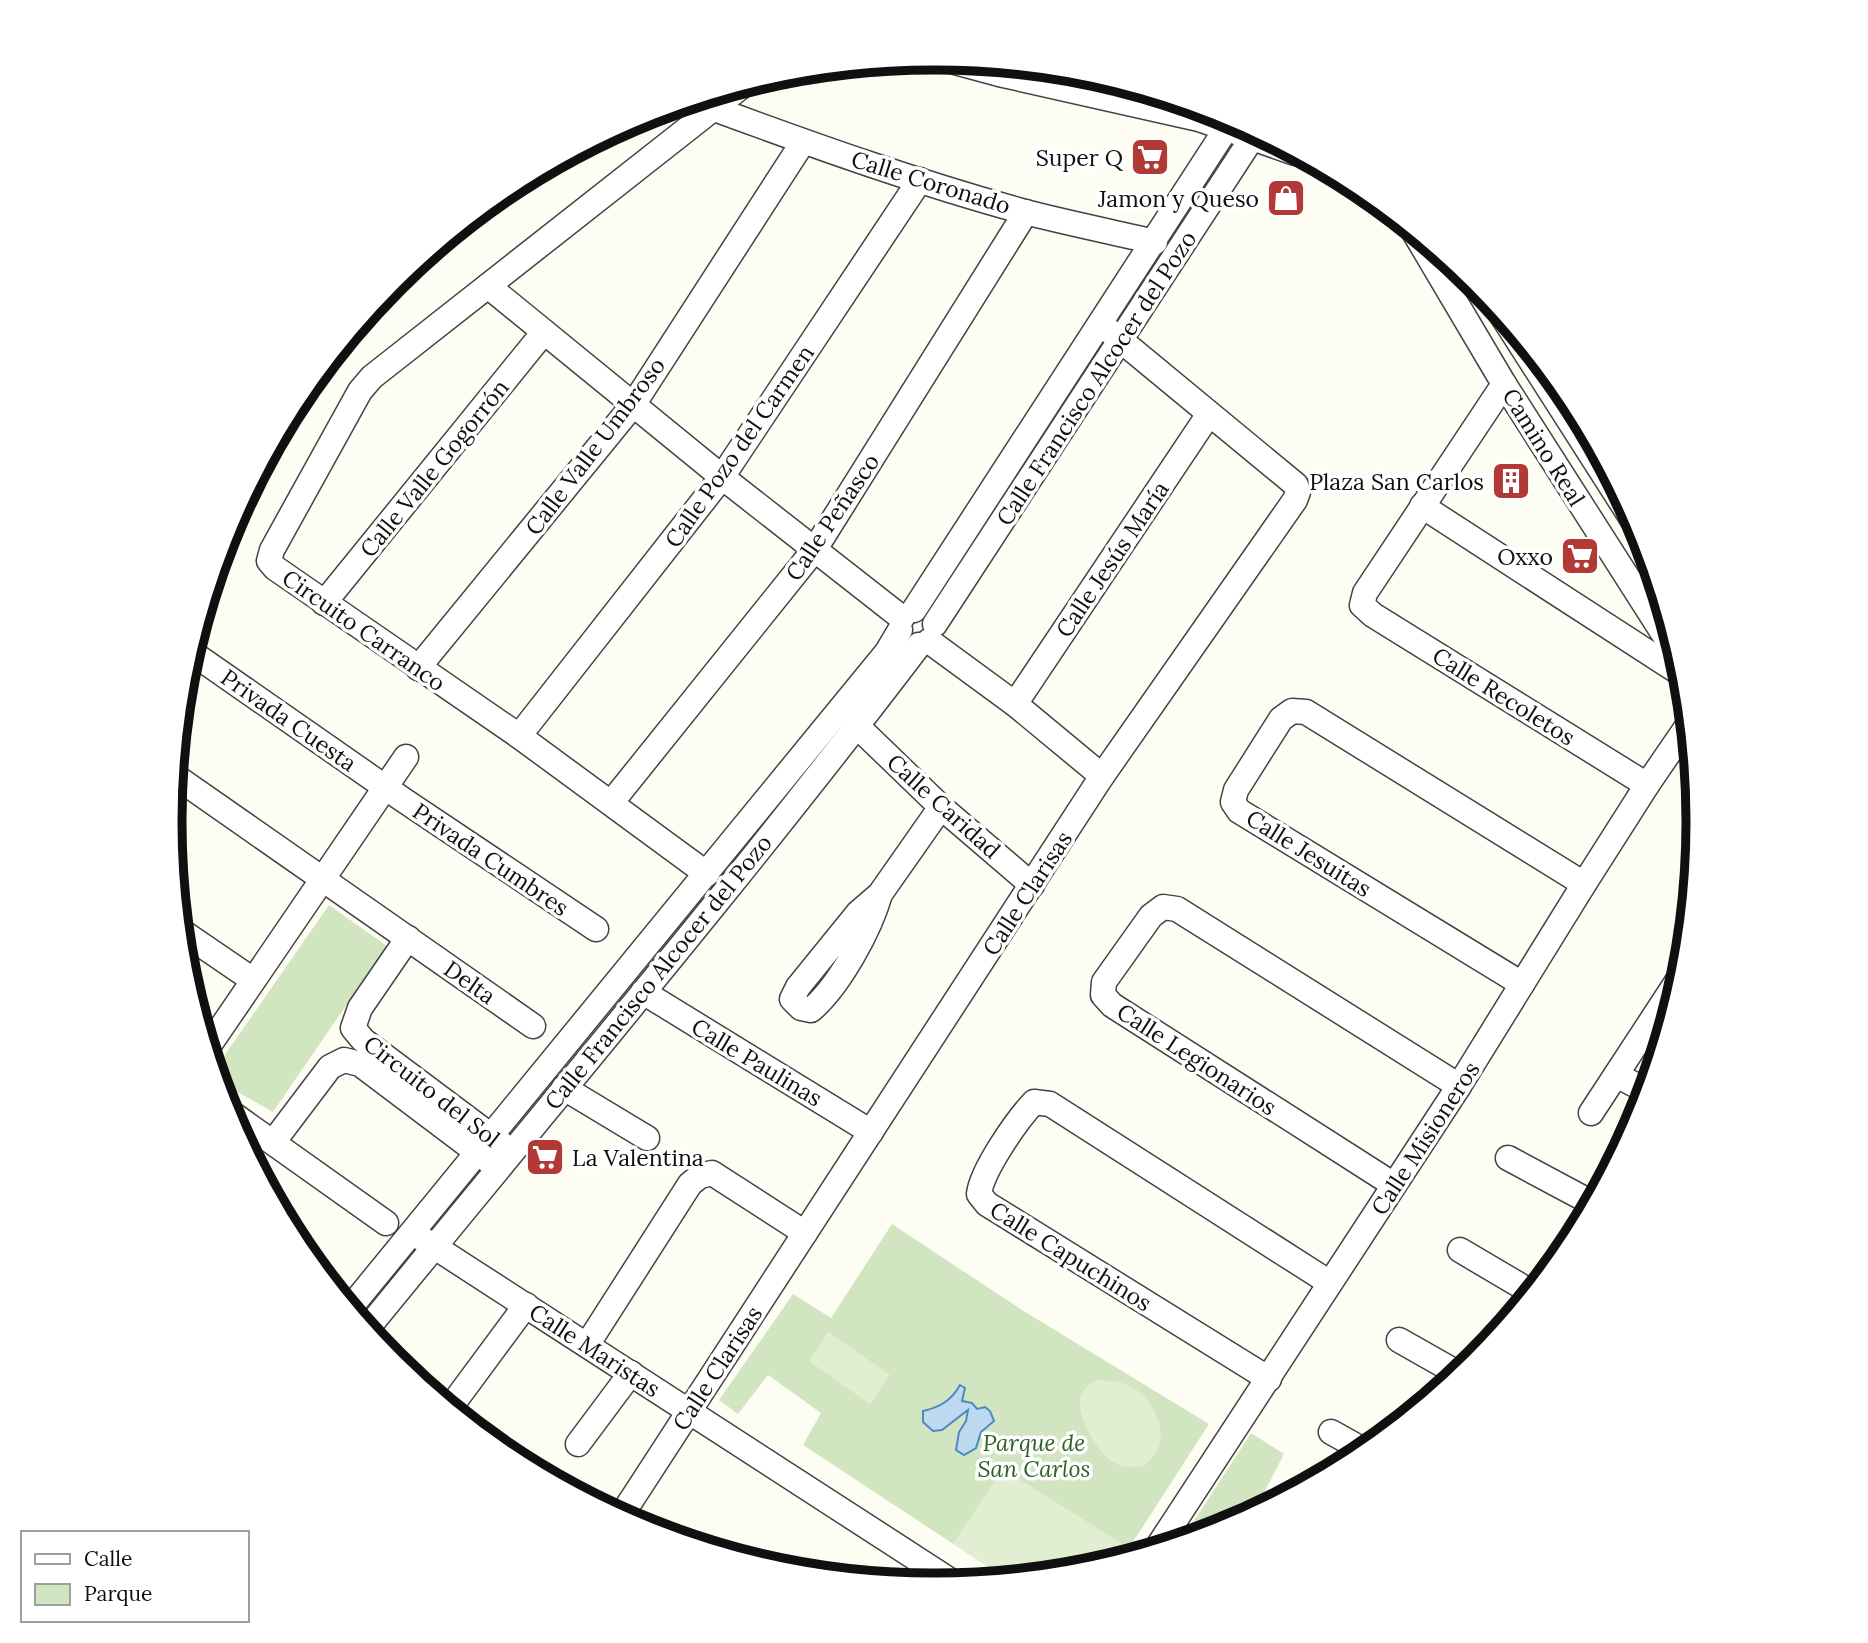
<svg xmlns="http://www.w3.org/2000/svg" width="1868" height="1643" viewBox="0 0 1868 1643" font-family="Lora,serif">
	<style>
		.green { fill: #d1e6c0 }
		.pitch { fill: #e2eed1 }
		.water { fill: #bedaf0; stroke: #4d89c0; stroke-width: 2 }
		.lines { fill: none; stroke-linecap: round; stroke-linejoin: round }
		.minor-casing { stroke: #434343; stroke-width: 27 }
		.minor { stroke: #fff; stroke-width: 24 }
		.labels { text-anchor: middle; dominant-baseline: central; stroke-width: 7; stroke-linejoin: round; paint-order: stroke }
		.poi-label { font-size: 23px; fill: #101010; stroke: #fff; text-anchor: end }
		.street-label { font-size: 23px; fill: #101010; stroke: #fff }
		.park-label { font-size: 23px; font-style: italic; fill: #2e6226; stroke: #fff }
		.rim { fill: none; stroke: #101010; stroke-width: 9 }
	</style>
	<rect width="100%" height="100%" fill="#fefdf4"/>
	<g class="green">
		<path d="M329 905 387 946 273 1112 218 1081 215 1069Z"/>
		<path d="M892 1224 1022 1310 1209 1424 1122 1559 1083 1571 1005 1578 803 1445 821 1413 768 1375 738 1414 719 1400 793 1294 831 1318Z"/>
		<path d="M1251 1433 1284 1454 1254 1512 1226 1527 1181 1541Z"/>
	</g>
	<g class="pitch">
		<path d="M828 1332 890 1375 870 1404 809 1361Z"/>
		<path d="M1096 1380C1107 1381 1120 1381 1130 1386 1149 1395 1164 1421 1160 1443 1158 1452 1150 1459 1144 1466 1135 1467 1126 1468 1117 1464 1100 1457 1077 1419 1080 1400 1081 1390 1089 1385 1096 1380Z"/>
		<path d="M1003 1469 1129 1548 1122 1559 1083 1571 1005 1578 953 1544Z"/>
	</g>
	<path class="water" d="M960 1385 965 1388 962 1401 972 1403 977 1409 985 1407 990 1411 994 1421 981 1432 976 1448 964 1455 956 1450 959 1432 966 1421 968 1410 942 1430 933 1431 923 1422V1411C940 1407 951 1401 960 1385Z"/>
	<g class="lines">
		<g class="minor-casing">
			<g id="minor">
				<path d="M940 58 999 74 1199 119 1295 153"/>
				<path d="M712 108C815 146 919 183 1025 212 1068 223 1112 232 1155 242"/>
				<path d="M1414 232 1504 384 1679 658"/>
				<path d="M488 286 722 477 902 618"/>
				<path d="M1501 314 1641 533"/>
				<path d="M1504 384 1365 593 1362 605 1373 615 1647 785"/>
				<path d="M1422 506 1683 675"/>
				<path d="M324 603 544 332"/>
				<path d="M914 610 1226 129 1229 118"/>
				<path d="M935 624 1256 132"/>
				<path d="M929 641 1015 704 1102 776"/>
				<path d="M191 652 402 799 596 929"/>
				<path d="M418 668 633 405 803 142"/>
				<path d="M1015 704 1209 414"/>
				<path d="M857 726 941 807 1032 885"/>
				<path d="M519 736 722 477 920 180"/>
				<path d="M175 776 533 1026"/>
				<path d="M611 803 815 549 1026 212"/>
				<path d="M707 874 519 736 275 568 269 561 272 550 360 391 372 377 742 86"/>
				<path d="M880 894C870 930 839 986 811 1010L801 1008 792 999 798 987 858 913 880 894 941 807"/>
				<path d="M181 931 253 980"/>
				<path d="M408 938 360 1008 353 1028 363 1040 503 1145"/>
				<path d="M1522 984 1239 811 1233 802 1236 790 1281 719 1292 711 1306 712 1584 884"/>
				<path d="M643 992 871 1132"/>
				<path d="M208 1047 406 757"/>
				<path d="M1616 1075 1647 1091"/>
				<path d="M564 1088 647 1138"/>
				<path d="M227 1110 386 1223"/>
				<path d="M1591 1113 1682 974"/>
				<path d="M274 1141 330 1067 344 1060 360 1064 490 1162"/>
				<path d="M1508 1158 1592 1203"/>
				<path d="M1394 1185 1112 1005 1103 995 1104 982 1151 916 1163 907 1177 909 1459 1086"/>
				<path d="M421 1238 954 1583"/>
				<path d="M1460 1250 1531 1292"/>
				<path d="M350 1308C528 1089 709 872 887 652L900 630"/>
				<path d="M367 1329C552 1102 742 878 919 645"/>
				<path d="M1399 1340 1459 1374"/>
				<path d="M587 1345 690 1184 700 1176 712 1173 805 1233"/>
				<path d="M1269 1379 987 1204 979 1194C982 1170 1017 1120 1034 1102L1050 1104 1330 1283"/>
				<path d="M453 1410 455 1401 526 1305"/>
				<path d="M1331 1432 1365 1451"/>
				<path d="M578 1444 631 1373"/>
				<path d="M621 1516 1102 776 1295 500 1298 492 1296 485 1101 324"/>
				<path d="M1157 1548 1459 1086 1584 884 1647 785 1688 725"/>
			</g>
		</g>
		<use href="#minor" class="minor"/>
	</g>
	<defs>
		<g id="supermarket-square" transform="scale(2.0125)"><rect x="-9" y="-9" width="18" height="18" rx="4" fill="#b23a36" stroke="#fff"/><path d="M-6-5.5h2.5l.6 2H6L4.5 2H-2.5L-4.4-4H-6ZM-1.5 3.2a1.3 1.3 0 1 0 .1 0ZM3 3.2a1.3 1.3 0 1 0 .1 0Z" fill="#fff"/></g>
		<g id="shop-square" transform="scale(2.0125)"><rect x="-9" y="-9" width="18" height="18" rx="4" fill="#b23a36" stroke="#fff"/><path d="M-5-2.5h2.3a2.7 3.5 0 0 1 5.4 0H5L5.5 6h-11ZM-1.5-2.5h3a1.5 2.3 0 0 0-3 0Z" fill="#fff"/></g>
		<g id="building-square" transform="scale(2.0125)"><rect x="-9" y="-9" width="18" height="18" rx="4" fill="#b23a36" stroke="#fff"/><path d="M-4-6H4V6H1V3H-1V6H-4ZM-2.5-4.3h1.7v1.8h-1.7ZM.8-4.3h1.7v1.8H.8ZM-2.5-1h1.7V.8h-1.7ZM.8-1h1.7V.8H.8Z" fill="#fff"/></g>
	</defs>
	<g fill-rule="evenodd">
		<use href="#supermarket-square" x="1150" y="157"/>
		<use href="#shop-square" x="1286" y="198"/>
		<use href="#building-square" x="1511" y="481"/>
		<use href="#supermarket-square" x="1580" y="556"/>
		<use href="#supermarket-square" x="545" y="1157"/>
	</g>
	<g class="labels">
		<g class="poi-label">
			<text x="1123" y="157">Super Q</text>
			<text x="1259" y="198">Jamon y Queso</text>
			<text x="1484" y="481">Plaza San Carlos</text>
			<text x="1553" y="556">Oxxo</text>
			<text x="572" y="1157" text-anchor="start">La Valentina</text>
		</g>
		<g class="street-label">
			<text transform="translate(931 182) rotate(17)">Calle Coronado</text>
			<text transform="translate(1096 378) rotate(-57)">Calle Francisco Alcocer del Pozo</text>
			<text transform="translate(595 446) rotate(-53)">Calle Valle Umbroso</text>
			<text transform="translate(739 446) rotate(-55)">Calle Pozo del Carmen</text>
			<text transform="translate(1544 447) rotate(58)">Camino Real</text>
			<text transform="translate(434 468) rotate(-51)">Calle Valle Gogorrón</text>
			<text transform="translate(832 517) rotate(-56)">Calle Peñasco</text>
			<text transform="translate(1112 559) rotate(-56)">Calle Jesús María</text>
			<text transform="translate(364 630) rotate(35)">Circuito Carranco</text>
			<text transform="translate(1504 696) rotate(32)">Calle Recoletos</text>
			<text transform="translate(289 720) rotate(35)">Privada Cuesta</text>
			<text transform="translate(944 806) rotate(42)">Calle Caridad</text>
			<text transform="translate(1309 853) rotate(32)">Calle Jesuitas</text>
			<text transform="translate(491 859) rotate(34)">Privada Cumbres</text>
			<text transform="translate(1027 893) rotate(-57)">Calle Clarisas</text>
			<text transform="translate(658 972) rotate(-51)">Calle Francisco Alcocer del Pozo</text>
			<text transform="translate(470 982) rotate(35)">Delta</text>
			<text transform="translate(1197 1059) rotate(33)">Calle Legionarios</text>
			<text transform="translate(757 1062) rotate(31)">Calle Paulinas</text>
			<text transform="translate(432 1091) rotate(38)">Circuito del Sol</text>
			<text transform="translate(1425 1138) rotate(-57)">Calle Misioneros</text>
			<text transform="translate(1071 1256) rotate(32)">Calle Capuchinos</text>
			<text transform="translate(595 1350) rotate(33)">Calle Maristas</text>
			<text transform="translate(717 1368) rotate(-57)">Calle Clarisas</text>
		</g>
		<g class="park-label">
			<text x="1034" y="1442">Parque de<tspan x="1034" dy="26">San Carlos</tspan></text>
		</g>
	</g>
	<path d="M0 0H1868V1643H0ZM933 70H935A751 751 0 0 1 1686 821V822A751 751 0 0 1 935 1573H933A751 751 0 0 1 182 822V821A751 751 0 0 1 933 70Z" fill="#fff" fill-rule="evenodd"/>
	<path class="rim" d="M933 70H935A751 751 0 0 1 1686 821V822A751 751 0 0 1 935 1573H933A751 751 0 0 1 182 822V821A751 751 0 0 1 933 70Z"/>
	<rect x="21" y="1531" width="228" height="91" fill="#ffffff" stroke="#9f9f9f" stroke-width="2"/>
	<rect x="35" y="1554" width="35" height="10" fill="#ffffff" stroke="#9f9f9f" stroke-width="2"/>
	<text x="84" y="1566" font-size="21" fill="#101010">Calle</text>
	<rect x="35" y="1584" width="35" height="21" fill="#d1e6c0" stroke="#9f9f9f" stroke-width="2"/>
	<text x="84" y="1601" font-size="21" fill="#101010">Parque</text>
</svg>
